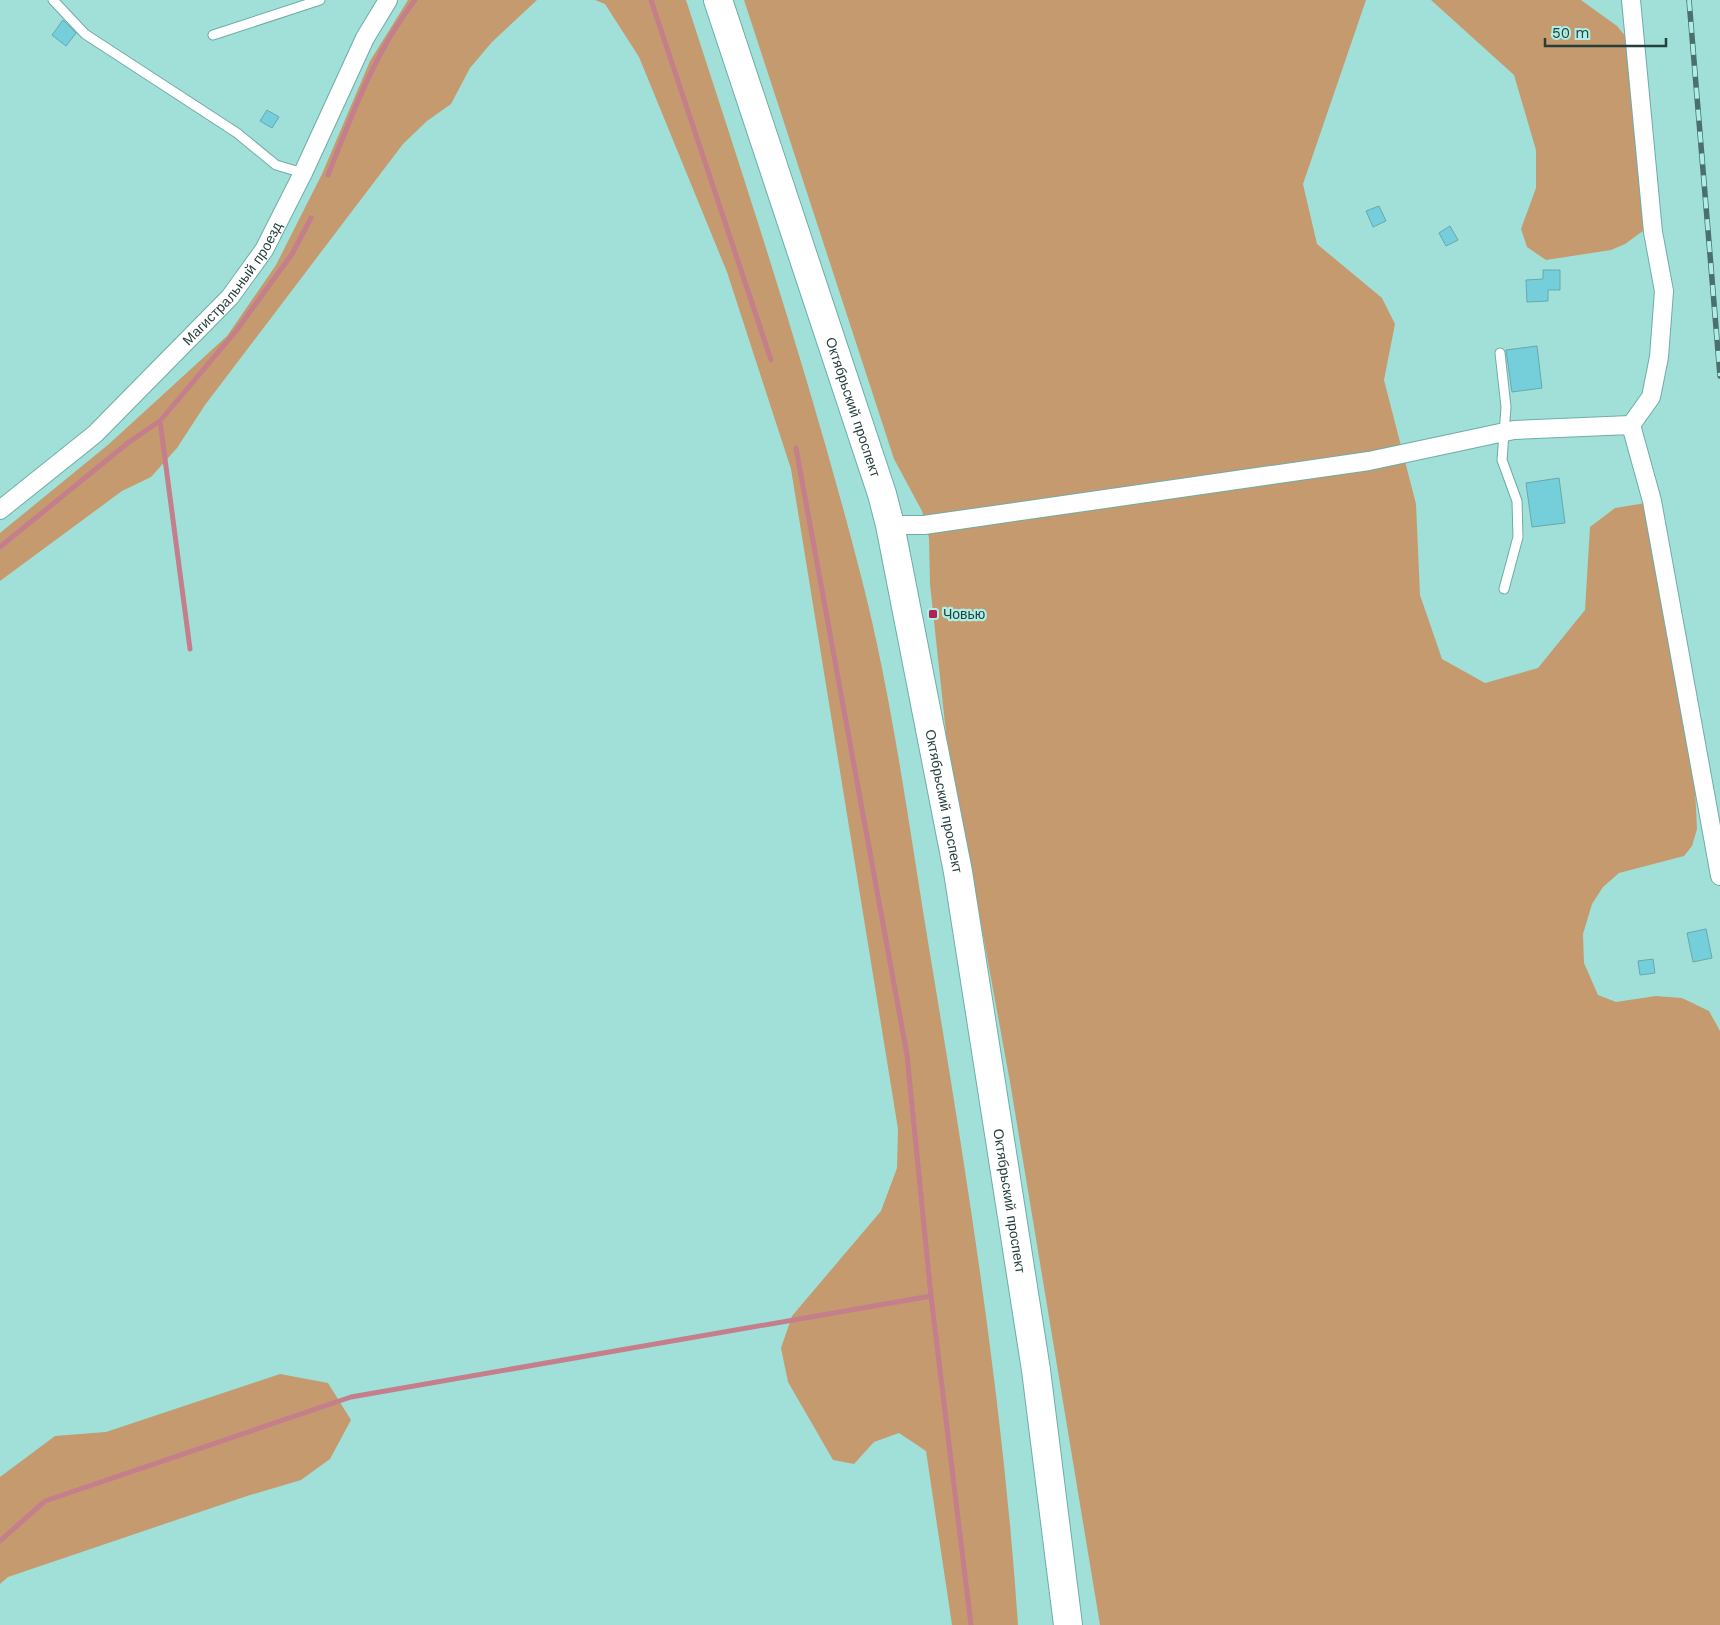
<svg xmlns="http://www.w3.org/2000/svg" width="1720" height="1625" viewBox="0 0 1720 1625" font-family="'Work Sans',sans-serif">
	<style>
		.green { fill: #c59a6e }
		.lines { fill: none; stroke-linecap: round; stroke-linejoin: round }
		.stream { stroke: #c57e8c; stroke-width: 5 }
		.building { fill: #74cfdb; stroke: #68a7b0 }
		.lane-casing { stroke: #6eada7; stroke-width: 11 }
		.street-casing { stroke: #6eada7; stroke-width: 20 }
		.primary-casing { stroke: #6eada7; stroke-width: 30 }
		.lane { stroke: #fff; stroke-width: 9 }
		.street { stroke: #fff; stroke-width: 18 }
		.primary { stroke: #fff; stroke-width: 28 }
		.rail-casing { stroke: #4a6f6c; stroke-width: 5.5 }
		.rail { stroke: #adeee6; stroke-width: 4; stroke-dasharray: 11; stroke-linecap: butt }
		.poi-dot { fill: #b22252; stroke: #adeee6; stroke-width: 2 }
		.labels { text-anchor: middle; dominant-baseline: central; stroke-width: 4.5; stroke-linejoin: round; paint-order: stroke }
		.street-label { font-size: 14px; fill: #253f3d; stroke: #adeee6 }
		.poi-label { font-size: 14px; fill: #253f3d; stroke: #adeee6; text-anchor: start }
	</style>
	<rect width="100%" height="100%" fill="#a0e0d9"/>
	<g class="green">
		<path d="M408 0H537L492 42 470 68 451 104 427 121 403 144 205 405 177 448 151 477 122 491 0 581V533L109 444 227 336 276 265 322 174 370 61Z"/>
		<path d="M595 0H686C748 191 811 381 861 576 893 700 909 828 930 954 967 1176 1003 1400 1018 1625H952L926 1451 899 1433 874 1442 854 1464 833 1460 788 1382 781 1348 792 1316 881 1211 897 1168 898 1129 791 469 727 272 639 57 605 4Z"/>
		<path d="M744 0H1366L1303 184 1317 244 1382 298 1395 324 1384 380 1416 504 1420 595 1442 659 1485 683 1538 668 1585 610 1590 527 1615 508 1646 503 1694 768 1697 829 1692 846 1684 856 1619 873 1603 887 1592 904 1583 934 1584 963 1598 995 1616 1002 1656 996 1682 998 1709 1011 1720 1031V1625H1100L1010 1082 946 733 930 584 929 538 922 511 894 459Z"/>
		<path d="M1431 0H1581L1617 26 1632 44 1654 223 1625 244 1611 250 1546 260 1527 247 1521 229 1536 188V150L1514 75Z"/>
		<path d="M280 1374 328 1383 351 1420 330 1459 301 1480 247 1496 8 1577 0 1584V1477L55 1436 106 1432Z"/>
	</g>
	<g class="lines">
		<g class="stream">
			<path d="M651 0 771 360"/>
			<path d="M328 175C353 113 374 53 415 0"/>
			<path d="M160 421 190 649"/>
			<path d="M796 448 907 1055 931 1296 971 1625"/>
			<path d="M0 547 129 442 160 421 236 331 292 254 311 218"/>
			<path d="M0 1541 45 1501 351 1397 931 1296"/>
		</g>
	</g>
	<g class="building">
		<path d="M63 20 76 33 66 46 52 35Z"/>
		<path d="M267 110 279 117 272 128 260 121Z"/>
		<path d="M1379 206 1386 221 1373 227 1366 211Z"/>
		<path d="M1450 226 1458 240 1446 246 1439 233Z"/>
		<path d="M1543 270H1560V290H1548V301L1527 302 1526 280 1543 279Z"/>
		<path d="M1537 346 1542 388 1512 392 1506 350Z"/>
		<path d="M1559 478 1565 523 1532 527 1526 483Z"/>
		<path d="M1706 929 1712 958 1693 962 1687 933Z"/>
		<path d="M1653 959 1655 973 1640 975 1638 961Z"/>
	</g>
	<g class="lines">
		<g class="lane-casing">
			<g id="lane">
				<path d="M53 0 85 34 237 133 276 165 303 173"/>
				<path d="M213 35 320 0"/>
				<path d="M1500 353 1506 407 1502 460 1517 501 1518 537 1504 589"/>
			</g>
		</g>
		<g class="street-casing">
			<g id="street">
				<path d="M1631 0 1653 232 1664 291 1659 357 1651 397 1631 425"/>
				<path id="s1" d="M0 510 95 434 230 297 264 250 303 173 365 38 388 0"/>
				<path d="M890 525H924L1369 461 1514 430 1631 425 1652 501 1720 876"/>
			</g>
		</g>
		<g class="primary-casing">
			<g id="primary">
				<path id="s2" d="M718 0 882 494 890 525 958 872 1036 1370 1068 1625"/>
			</g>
		</g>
		<use href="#lane" class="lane"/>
		<use href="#street" class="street"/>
		<use href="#primary" class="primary"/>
		<g class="rail-casing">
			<path id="rail" d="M1689 0 1720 376"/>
		</g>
		<use href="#rail" class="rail"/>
	</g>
	<rect class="poi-dot" x="928" y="609" width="10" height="10" rx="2.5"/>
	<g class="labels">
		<g class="street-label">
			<text stroke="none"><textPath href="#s1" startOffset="326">Магистральный проезд</textPath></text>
			<text stroke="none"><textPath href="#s2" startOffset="429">Октябрьский проспект</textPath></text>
			<text stroke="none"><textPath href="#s2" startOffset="834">Октябрьский проспект</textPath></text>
			<text stroke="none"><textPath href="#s2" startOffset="1239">Октябрьский проспект</textPath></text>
		</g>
		<g class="poi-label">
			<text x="943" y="614">Човью</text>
		</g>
	</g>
	<path d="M1545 38v8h121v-8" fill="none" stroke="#253f3d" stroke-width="2.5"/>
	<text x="1552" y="38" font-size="15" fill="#253f3d" stroke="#adeee6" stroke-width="4" paint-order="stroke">50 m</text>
</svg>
